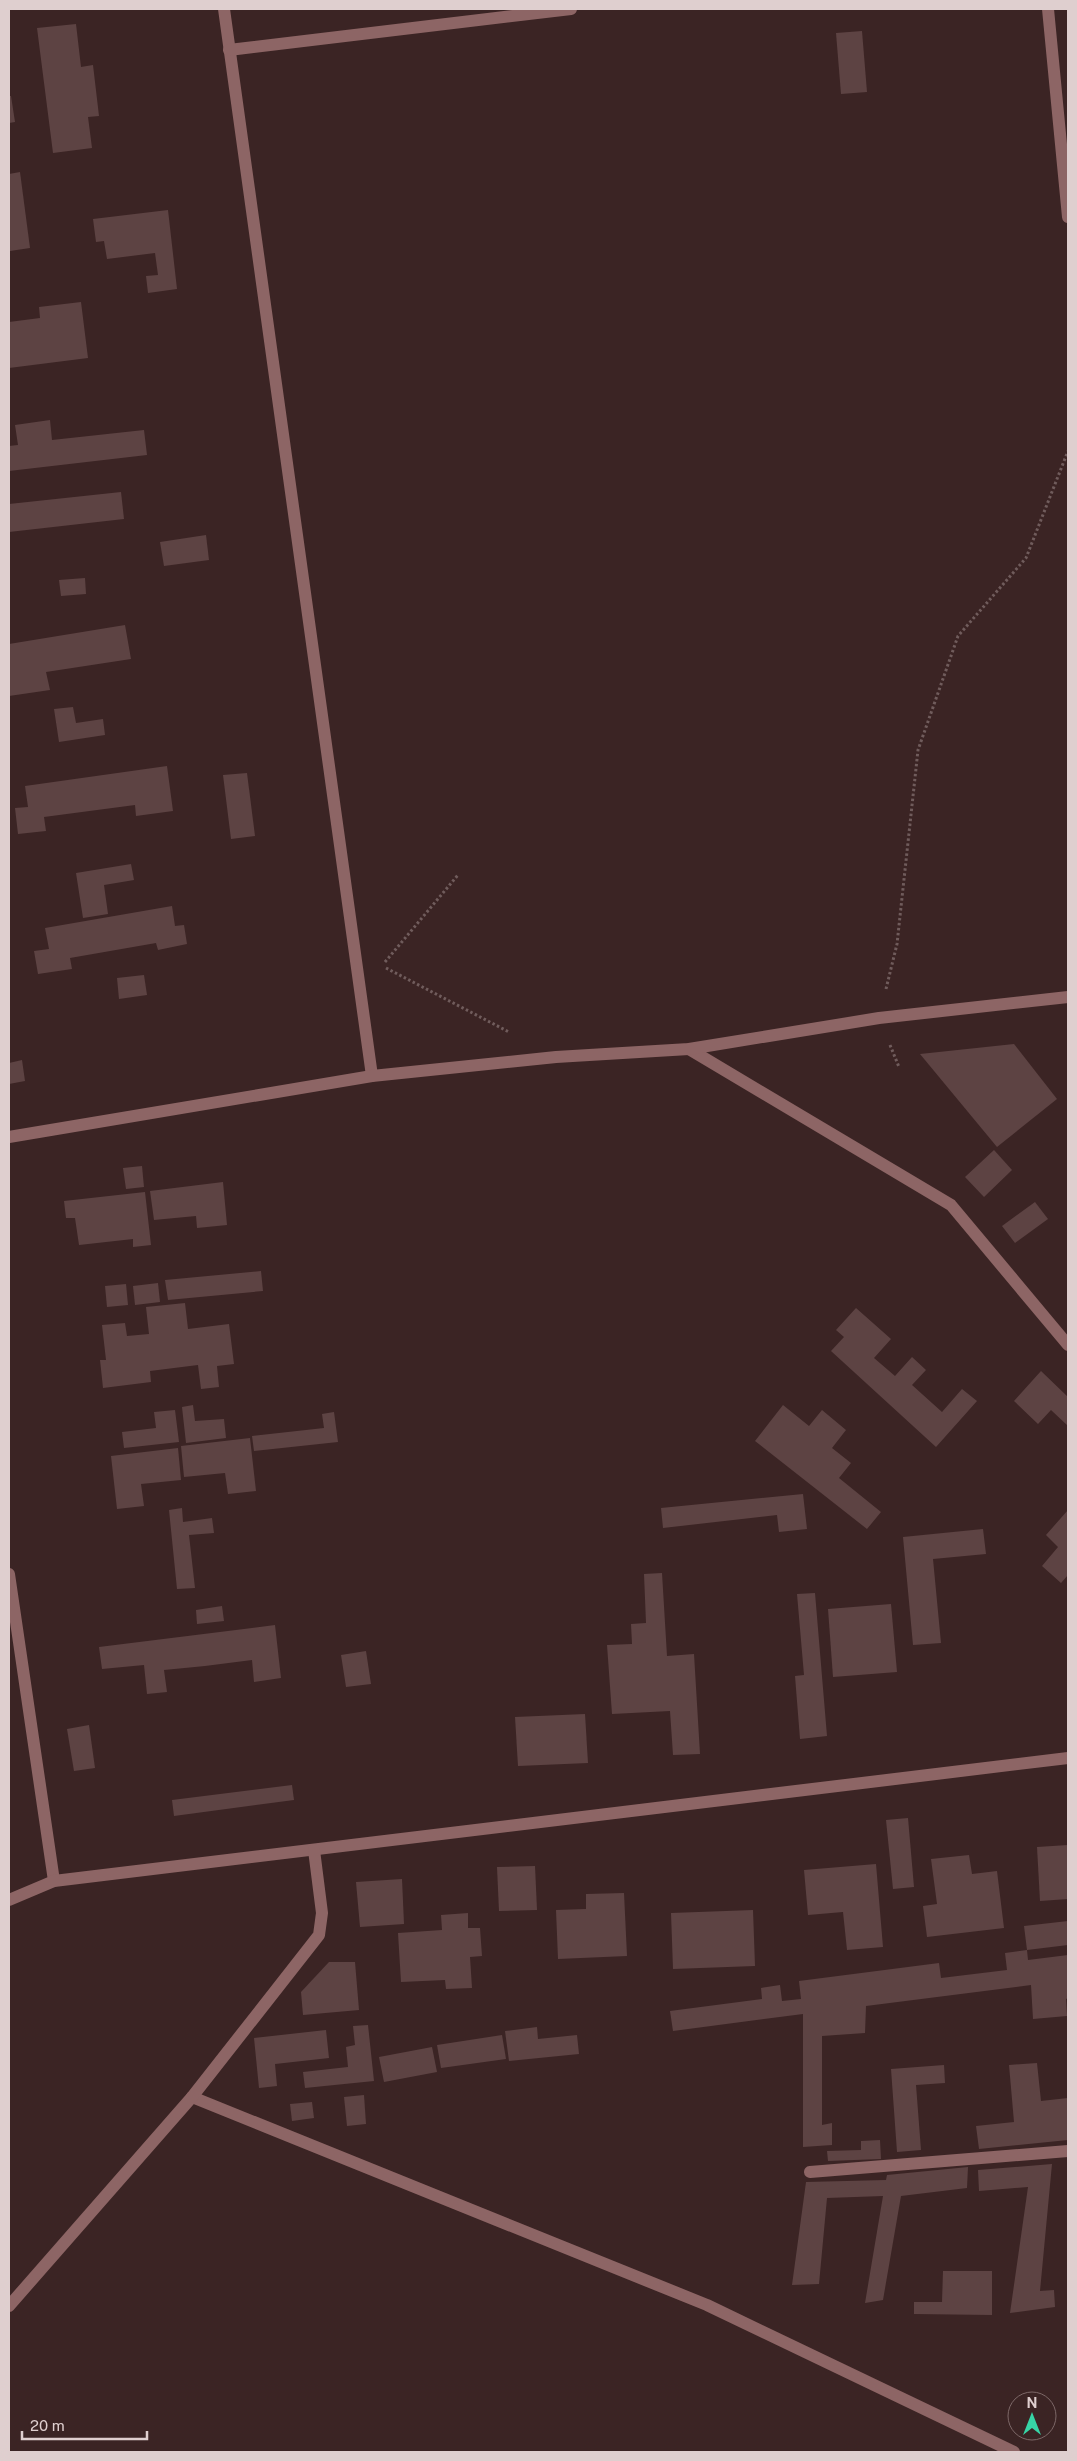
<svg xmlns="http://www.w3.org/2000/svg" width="1077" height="2461" viewBox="0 0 1077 2461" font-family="'Public Sans',sans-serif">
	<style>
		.building { fill: #5d4343 }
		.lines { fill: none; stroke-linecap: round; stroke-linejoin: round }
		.path { stroke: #705c5c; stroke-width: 3; stroke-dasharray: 2.5 2.5; stroke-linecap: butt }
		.minor { stroke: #8d6565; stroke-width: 12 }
	</style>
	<rect width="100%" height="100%" fill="#3b2424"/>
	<g class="building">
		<path d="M76 24 81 67 93 65 99 116 88 117 92 148 53 153 37 28Z"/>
		<path d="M862 31 867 92 841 94 836 33Z"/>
		<path d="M9 96H11L15 122 9 123Z"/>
		<path d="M20 172 30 248 10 251 9 174Z"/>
		<path d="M168 210 177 289 148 293 146 276 158 275 155 253 107 259 104 241 96 242 93 219Z"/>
		<path d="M81 302 88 358 9 368V322L40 318 39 307Z"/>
		<path d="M50 420 52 440 144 430 147 455 9 471V446L18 445 15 425Z"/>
		<path d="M121 492 124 519 9 532V504Z"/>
		<path d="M206 535 209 560 164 566 160 542Z"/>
		<path d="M85 578 86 594 61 596 59 580Z"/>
		<path d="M125 625 131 659 46 672 50 690 9 696V644Z"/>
		<path d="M73 707 76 723 103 719 105 735 59 742 54 709Z"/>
		<path d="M167 766 173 811 136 816 135 805 44 817 46 831 18 834 15 808 28 807 25 786Z"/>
		<path d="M247 773 255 836 231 839 223 775Z"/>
		<path d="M131 864 134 880 104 885 108 914 83 918 76 873Z"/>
		<path d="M172 906 175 926 184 925 187 944 158 950 156 943 70 958 72 969 38 974 34 951 49 949 45 928Z"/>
		<path d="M144 975 147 995 119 999 117 978Z"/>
		<path d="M1014 1044 1057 1099 997 1147 920 1054Z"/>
		<path d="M22 1060 25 1081 9 1084V1063Z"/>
		<path d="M994 1150 1012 1170 984 1197 965 1177Z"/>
		<path d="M142 1166 144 1187 126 1189 123 1168Z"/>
		<path d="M223 1182 227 1225 197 1228 196 1216 154 1220 150 1191Z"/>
		<path d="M145 1192 151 1245 133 1247V1239L79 1245 75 1218H66L64 1201Z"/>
		<path d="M1035 1202 1048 1219 1015 1243 1002 1226Z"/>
		<path d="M261 1271 263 1291 168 1300 165 1280Z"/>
		<path d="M158 1283 160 1302 135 1305 133 1286Z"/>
		<path d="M126 1284 128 1305 107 1307 105 1286Z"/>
		<path d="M185 1303 188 1329 229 1324 234 1364 217 1366 219 1387 201 1389 198 1365 150 1371 151 1382 103 1388 100 1360H106L102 1325 125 1323 127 1336 149 1334 146 1307Z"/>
		<path d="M856 1308 891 1339 874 1358 895 1376 912 1357 926 1370 912 1385 942 1412 962 1389 977 1401 936 1447 831 1351 844 1337 836 1330Z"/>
		<path d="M1041 1371 1068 1397V1426L1051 1410 1038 1424 1014 1401Z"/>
		<path d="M193 1405 195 1421 224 1419 226 1438 186 1443 182 1407Z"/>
		<path d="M783 1405 809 1426 822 1410 846 1430 832 1448 851 1463 839 1478 881 1512 867 1529 755 1441Z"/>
		<path d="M175 1410 179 1442 124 1448 122 1432 156 1428 154 1412Z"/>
		<path d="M334 1412 338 1442 254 1451 252 1436 324 1428 322 1414Z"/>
		<path d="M250 1438 256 1491 228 1494 225 1473 184 1477 181 1446Z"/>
		<path d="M178 1448 181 1480 141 1484 144 1506 117 1509 111 1456Z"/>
		<path d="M803 1494 807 1529 779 1532 777 1515 663 1528 661 1508Z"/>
		<path d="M182 1508 183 1522 212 1518 214 1533 189 1535 195 1588 177 1589 169 1510Z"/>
		<path d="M1068 1510V1575L1061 1583 1042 1566 1058 1547 1046 1535Z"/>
		<path d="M983 1529 986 1554 933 1559 941 1643 913 1645 903 1537Z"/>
		<path d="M662 1573 667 1656 694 1654 700 1754 673 1755 670 1711 612 1714 607 1645 632 1644 631 1624 646 1623 644 1574Z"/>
		<path d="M815 1593 827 1736 800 1739 795 1676 804 1675 797 1594Z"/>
		<path d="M891 1604 897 1672 833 1677 828 1609Z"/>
		<path d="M222 1606 224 1621 197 1624 196 1610Z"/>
		<path d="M275 1625 281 1678 254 1682 252 1660 205 1666 164 1670 167 1692 147 1694 144 1665 102 1669 99 1647Z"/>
		<path d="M366 1651 371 1684 346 1687 341 1655Z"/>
		<path d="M585 1714 588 1763 518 1766 515 1717Z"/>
		<path d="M89 1725 95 1768 74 1771 67 1729Z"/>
		<path d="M292 1785 294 1800 174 1816 172 1800Z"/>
		<path d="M908 1818 914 1887 893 1889 886 1820Z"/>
		<path d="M1068 1845V1899L1040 1901 1037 1847Z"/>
		<path d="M969 1855 972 1874 997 1871 1004 1928 927 1937 923 1906 937 1904 931 1859Z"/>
		<path d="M876 1864 883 1947 847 1950 843 1912 808 1915 804 1870Z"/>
		<path d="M535 1866 537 1910 499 1911 497 1867Z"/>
		<path d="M402 1879 404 1924 360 1927 356 1882Z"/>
		<path d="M624 1893 627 1956 558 1959 556 1910 586 1909V1894Z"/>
		<path d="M753 1910 755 1966 673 1969 671 1913Z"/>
		<path d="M468 1913V1928H480L482 1956 470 1957 472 1988 446 1989 445 1980 401 1982 398 1933 442 1930 441 1915Z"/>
		<path d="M1068 1921V1945L1027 1950 1024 1926Z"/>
		<path d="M1027 1950 1028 1960 1068 1955V1998L1066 1999 1067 2016 1033 2019 1031 1985 866 2006 865 2033 822 2036V2125L832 2123V2145L803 2147V2014L673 2031 670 2011 762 1999 761 1988 780 1985 782 2001 801 1999 799 1981 939 1963 941 1978 1007 1970 1005 1953Z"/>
		<path d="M329 1962H355L359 2010 303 2015 301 1992Z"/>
		<path d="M368 2025 374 2081 305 2088 303 2072 348 2067 346 2047 355 2045 353 2026Z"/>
		<path d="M537 2027 538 2039 577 2035 579 2054 509 2061 505 2031Z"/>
		<path d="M326 2030 329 2058 275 2064 277 2086 259 2088 254 2038Z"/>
		<path d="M502 2035 506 2059 441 2068 437 2045Z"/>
		<path d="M432 2047 437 2072 384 2082 379 2057Z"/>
		<path d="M1037 2063 1041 2101 1068 2098V2140L979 2149 976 2126 1014 2122 1009 2065Z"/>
		<path d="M944 2065 945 2083 916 2085 921 2150 897 2152 891 2069Z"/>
		<path d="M364 2095 366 2124 347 2126 344 2097Z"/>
		<path d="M312 2102 314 2118 292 2121 290 2104Z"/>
		<path d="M880 2140 881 2159 828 2161 827 2151 861 2150V2141Z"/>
		<path d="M1052 2164 1040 2291 1054 2290 1055 2307 1010 2313 1028 2187 979 2191 978 2170Z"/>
		<path d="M968 2167 967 2188 901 2196 883 2300 865 2303 883 2196 827 2198 819 2284 792 2285 806 2182 886 2180 887 2175Z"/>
		<path d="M943 2271H992V2315L914 2314V2302H942Z"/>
	</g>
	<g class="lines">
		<g class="path">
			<path d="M385 962 458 875"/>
			<path d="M386 968 509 1032"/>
			<path d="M886 989 897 944 918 750 958 636 1026 558 1068 451"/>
			<path d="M890 1045 899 1067"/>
		</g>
		<g class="minor">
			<path d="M224 9 372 1076"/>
			<path d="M1048 9 1068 217"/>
			<path d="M229 50 571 9"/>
			<path d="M689 1049 951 1205 1068 1345"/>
			<path d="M9 1137 372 1076 556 1057 689 1049 879 1018 1068 997"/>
			<path d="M9 1574 54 1881"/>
			<path d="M9 1900 54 1881 1068 1758"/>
			<path d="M192 2097 707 2305 1014 2452"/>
			<path d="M810 2172 1068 2151"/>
			<path d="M9 2306 192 2097 319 1935 322 1913 314 1850"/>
		</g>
	</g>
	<rect width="1077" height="2461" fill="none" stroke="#dfcfcf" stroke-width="20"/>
	<g transform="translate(1032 2416)"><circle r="24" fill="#3b2424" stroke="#7d6868"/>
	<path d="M0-4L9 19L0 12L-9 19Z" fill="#37d4a6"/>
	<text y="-8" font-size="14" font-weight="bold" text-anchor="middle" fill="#dfcfcf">N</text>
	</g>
	<path d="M22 2431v8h125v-8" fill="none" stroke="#dfcfcf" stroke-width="2.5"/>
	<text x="30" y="2431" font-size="15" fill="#dfcfcf" stroke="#3b2424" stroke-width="4" paint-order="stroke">20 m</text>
</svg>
